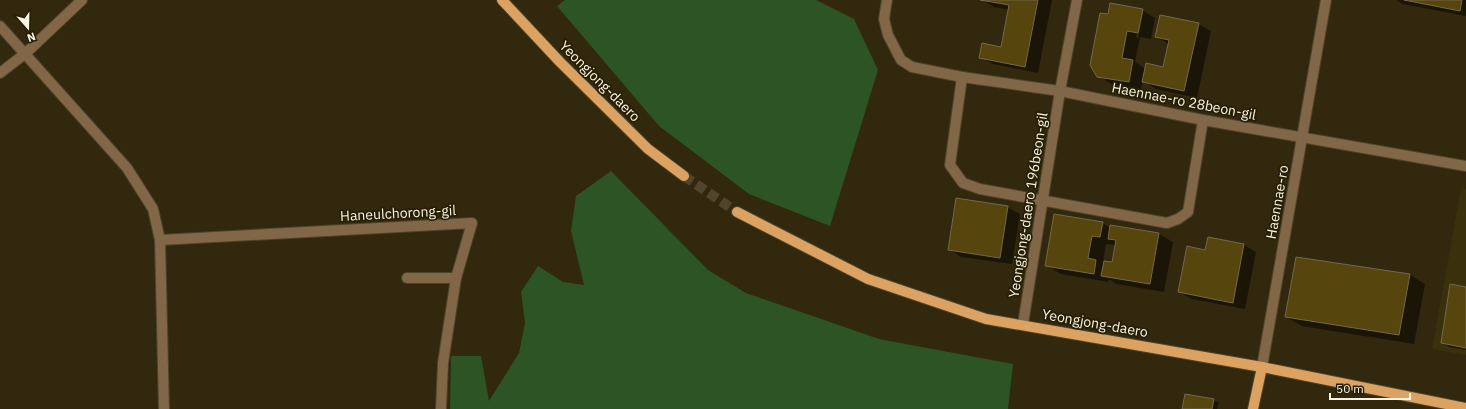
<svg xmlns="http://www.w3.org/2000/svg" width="1466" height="409" viewBox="0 0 1466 409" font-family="'IBM Plex Sans',sans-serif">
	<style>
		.built { fill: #3b300c }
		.green { fill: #2d5425 }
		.shadow { fill: #0007; fill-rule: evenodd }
		.building { fill: #56450c; stroke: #73694c }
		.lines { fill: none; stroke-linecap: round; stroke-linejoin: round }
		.major-tunnel { stroke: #4f462d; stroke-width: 10; stroke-dasharray: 10 5; stroke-linecap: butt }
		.minor-casing { stroke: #4d442b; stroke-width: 12 }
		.major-casing { stroke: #4d442b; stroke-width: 12 }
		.minor { stroke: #826648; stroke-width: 10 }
		.major { stroke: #dba261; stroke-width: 10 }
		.labels { text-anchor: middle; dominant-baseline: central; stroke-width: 3.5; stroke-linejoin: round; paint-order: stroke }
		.street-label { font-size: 14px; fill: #f8f3e3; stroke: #271f04 }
	</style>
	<rect width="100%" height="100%" fill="#31280d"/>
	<path class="built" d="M1461 188 1466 189V355L1432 349Z"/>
	<g class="green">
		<path d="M565 0H816L854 19 878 70 830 226 749 194 659 126 557 6Z"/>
		<path d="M611 171 708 270 746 293 879 339 1013 364 1008 409H450L451 356H481L489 401 519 353 525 323 521 292 538 266 563 282 584 285 571 231 576 196Z"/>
	</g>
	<g class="shadow">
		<path d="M982 0H1052L1038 73 993 64 980 57 1002 48 1009 10 994 7Z"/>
		<path d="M1396 0H1466V16L1403 4Z"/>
		<path d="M1142 10 1155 18 1151 39 1140 37 1135 62 1146 69 1164 68 1169 44 1156 37 1198 24 1211 31 1197 98 1156 89 1143 81 1141 89 1111 84 1098 76 1109 15ZM1141 13H1143L1138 38H1136Z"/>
		<path d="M1007 207 1020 214 1012 264 961 257 949 249Z"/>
		<path d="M1102 223 1111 228 1159 234 1173 242 1164 292 1117 284 1109 279 1108 282 1061 274 1046 265ZM1106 244 1116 245 1113 264 1103 262Z"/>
		<path d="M1244 245 1256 252 1245 309 1192 299 1179 292 1206 251Z"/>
		<path d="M1410 275 1425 284 1414 344 1302 326 1286 317Z"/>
		<path d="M1466 288V350L1449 347 1442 343Z"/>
		<path d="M1214 400 1219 403 1217 409H1183Z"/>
	</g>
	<g class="building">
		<path d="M980 0H1038L1025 67 979 58 982 43 1001 47 1009 5Z"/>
		<path d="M1404 0H1462L1460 11Z"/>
		<path d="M1110 3 1143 9 1138 33 1127 31 1122 58 1133 60 1129 82 1097 77 1090 65 1100 13 1108 14Z"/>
		<path d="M1160 15 1199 23 1184 91 1142 82 1146 63 1163 67 1169 40 1155 37Z"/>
		<path d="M956 198 1008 206 1000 258 948 250Z"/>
		<path d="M1054 214 1103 222 1100 237 1092 236 1088 258 1096 260 1094 274 1045 266Z"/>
		<path d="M1110 225 1159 233 1150 284 1101 276 1104 261 1112 262 1116 240 1108 239Z"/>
		<path d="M1208 237 1244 244 1233 303 1178 292 1187 246 1205 250Z"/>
		<path d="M1296 257 1410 274 1399 335 1285 317Z"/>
		<path d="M1450 284 1466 287V348L1441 343Z"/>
		<path d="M1185 394 1214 399 1212 409H1182Z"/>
	</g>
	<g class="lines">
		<path class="major-tunnel" d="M684 176 737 212"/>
		<g class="minor-casing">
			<g id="minor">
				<path d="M887 0 884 19 888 35 901 60 912 67 962 77 1060 91 1203 120 1466 166"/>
				<path d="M0 26 127 168 153 209 160 240 164 409"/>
				<path d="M0 73 26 53 82 0"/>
				<path d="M962 77 950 165 963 183 980 189 1167 223 1178 219 1188 212 1203 120"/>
				<path d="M160 240 472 223 456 278 443 363 441 409"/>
				<path d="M407 278H456"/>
				<path d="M1023 324 1060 91 1077 0"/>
				<path d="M1262 367 1326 0"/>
			</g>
		</g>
		<g class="major-casing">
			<g id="major">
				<path d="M502 0 560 62 648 149 684 176"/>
				<path d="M737 212 868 279 986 319 1262 367 1466 408"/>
				<path d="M1253 409 1262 367"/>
			</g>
		</g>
		<use href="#minor" class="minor"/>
		<use href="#major" class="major"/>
	</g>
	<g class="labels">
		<g class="street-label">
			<text transform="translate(600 81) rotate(45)">Yeongjong-daero</text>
			<text transform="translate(1184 101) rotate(11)">Haennae-ro 28beon-gil</text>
			<text transform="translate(1277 202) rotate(-80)">Haennae-ro</text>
			<text transform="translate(1028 205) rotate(-81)">Yeongjong-daero 196beon-gil</text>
			<text transform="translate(398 213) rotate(-3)">Haneulchorong-gil</text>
			<text transform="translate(1095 323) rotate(10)">Yeongjong-daero</text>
		</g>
	</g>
	<g transform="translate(28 28) rotate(160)" stroke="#271f04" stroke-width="3" paint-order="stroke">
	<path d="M0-3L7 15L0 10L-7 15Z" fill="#f8f3e3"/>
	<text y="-6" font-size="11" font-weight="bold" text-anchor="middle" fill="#f8f3e3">N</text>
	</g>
	<path d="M1330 393v6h80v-6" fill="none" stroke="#f8f3e3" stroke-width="2"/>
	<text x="1336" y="393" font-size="12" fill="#f8f3e3" stroke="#271f04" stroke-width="3" paint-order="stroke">50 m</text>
</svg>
